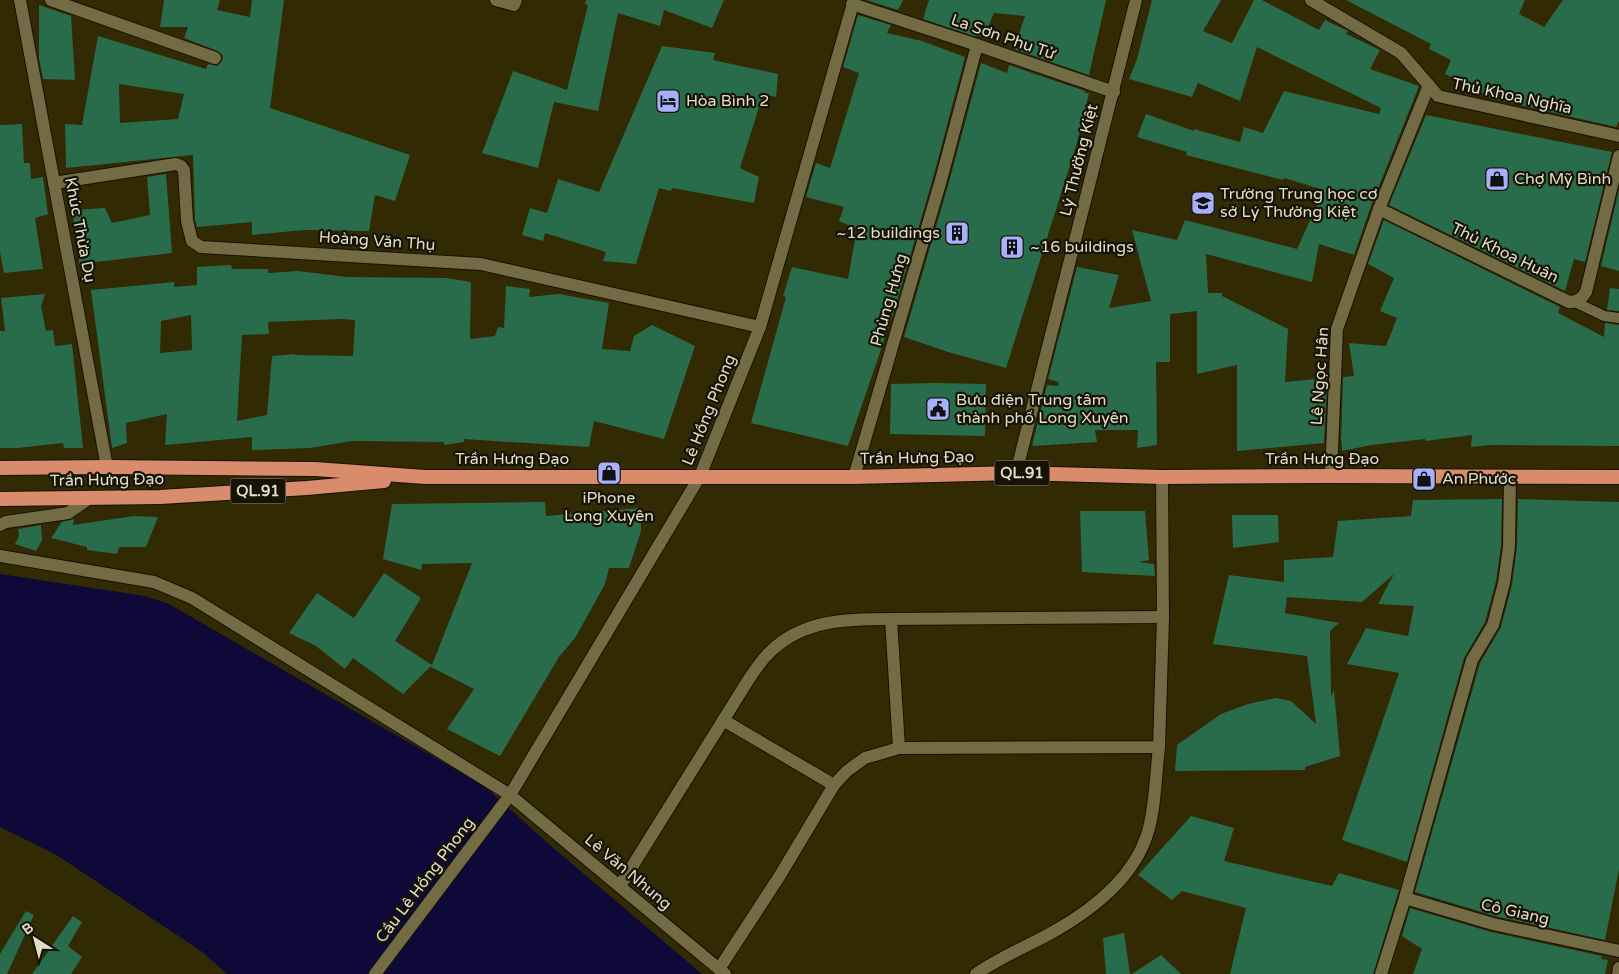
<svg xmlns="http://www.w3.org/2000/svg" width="1619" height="974" viewBox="0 0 1619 974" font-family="'Varela Round',sans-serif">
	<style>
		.water { fill: #0e0938 }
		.building { fill: #296c4b; fill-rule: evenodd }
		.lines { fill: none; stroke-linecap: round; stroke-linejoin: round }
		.service-casing { stroke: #181200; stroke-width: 12 }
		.minor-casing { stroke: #181200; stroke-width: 14 }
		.tertiary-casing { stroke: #181200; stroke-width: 14 }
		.trunk-casing { stroke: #181200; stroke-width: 16 }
		.service { stroke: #726b44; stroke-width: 10 }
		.minor { stroke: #726b44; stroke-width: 12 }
		.tertiary { stroke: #726b44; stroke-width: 12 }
		.trunk { stroke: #d88c6c; stroke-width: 14 }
		.labels { text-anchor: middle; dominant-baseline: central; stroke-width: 4.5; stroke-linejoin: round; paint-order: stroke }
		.shield { fill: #161304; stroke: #a3a08d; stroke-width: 1 }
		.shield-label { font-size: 15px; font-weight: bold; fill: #e0ddc8 }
		.street-label { font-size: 16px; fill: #e0ddc8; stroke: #161304 }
		.poi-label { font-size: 16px; fill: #e0ddc8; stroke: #161304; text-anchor: start }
	</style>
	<rect width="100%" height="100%" fill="#312a02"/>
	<path class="water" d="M0 574 145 596 169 604 484 786 551 846 702 974H227L201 951 55 854 0 827Z"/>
	<g class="building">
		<path d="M164 0H220L217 10 250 17 252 0H284L270 108 410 155 395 201 375 195 369 231 304 230 252 235V222L197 227 195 220 193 155 66 168 65 124 82 125 98 36 206 69 208 64 217 66 222 61 223 56 218 51 184 38 188 27H160ZM119 84 184 94 178 119 120 123Z"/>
		<path d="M586 0H724L712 28 664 10 660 26 618 13 598 111 554 102 538 168 482 153 513 71 567 90 588 5 585 4Z"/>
		<path d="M866 0H903L898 10Z"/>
		<path d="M929 0H1106L1089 75 1014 49 1025 16 994 13 984 36H974L923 19Z"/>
		<path d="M1152 0H1221L1203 31 1232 43 1254 0H1262L1319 30 1325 20 1348 31 1346 34 1380 50 1370 69 1419 86 1371 206 1354 255 1319 244 1312 282 1206 254 1208 293H1222V296L1288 329 1285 382 1327 378 1324 443 1237 451V365L1197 374V311L1170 314V362H1156L1157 445 1137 448 1138 430H1095L1097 442 1032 446 1047 385 1058 386 1059 382 1048 379 1077 267 1119 275 1109 308 1151 301 1132 230 1177 240 1185 220 1297 249 1324 190 1284 178 1283 180 1186 155 1187 152 1137 137 1146 114 1194 131V129L1240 142 1244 127 1263 133 1284 91 1379 114 1381 108 1257 47 1240 101 1198 83 1192 97 1129 79 1137 59Z"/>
		<path d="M1346 0H1525L1519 14 1544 27 1563 0H1619V121L1616 127 1494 99 1445 74 1451 60 1429 49 1431 44Z"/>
		<path d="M39 5 71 16 75 80 43 79 39 58Z"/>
		<path d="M858 15 891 25 887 33 922 41 965 57 933 178 892 318V317L848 446 751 423 786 297 783 296 792 267 848 279 855 240 860 230 839 221 844 207 806 197 816 163 830 168 859 73 843 67Z"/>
		<path d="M662 46 715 53 713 60 778 74 776 97 763 94 740 168 759 177 754 203 672 188 671 191 659 188 636 264 603 261 606 252 545 233 543 241 522 235 530 208 547 213 558 179 599 192Z"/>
		<path d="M981 63 1007 73 1009 65 1085 91V93H1089L1077 143 1006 368 948 352 904 337 949 182Z"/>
		<path d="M1426 115 1612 152 1585 262 1574 259 1565 291 1389 205Z"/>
		<path d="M22 124 24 163H30L31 179 43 177 48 214 35 218 43 269 4 273 0 252V125Z"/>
		<path d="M166 174 172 253 79 264V226L74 228 73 210 105 208 112 223 150 215 147 177Z"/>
		<path d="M1619 190V271L1601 266Z"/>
		<path d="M1384 220 1560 307 1558 313 1604 337 1605 323 1619 325V446L1492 445 1471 447 1472 435 1425 441V439L1371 445 1342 451V441L1341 442 1343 377 1354 376 1349 343 1386 346 1397 318 1380 311 1394 278 1368 264Z"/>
		<path d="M231 265 232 269H268V273L298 271 347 277 446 278 471 282 470 339 495 336 498 327 504 328 506 286 530 289 529 297 559 294 609 303 602 349 630 351 634 336 652 325 695 346 664 439 594 421 589 447 464 439V442L444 445V442L352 441 310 448 252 450V437L165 445 167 414 126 423 127 443 112 448 91 290 174 282V287L197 285V267ZM191 315 192 350 160 353 161 321ZM341 319 355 320 353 356 295 355V354L272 356 267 415 237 421 242 335 269 334 268 322Z"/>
		<path d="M1610 288 1619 289V311L1607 310Z"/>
		<path d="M45 294 41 306 46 331 53 330 55 346 72 344 83 448H64L63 443 17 448H0V331H5L1 298Z"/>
		<path d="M934 383 986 384 985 436 890 434 891 384Z"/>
		<path d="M1502 499 1501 546 1496 581 1485 622 1464 658 1407 862 1342 840 1399 673 1347 664 1366 628 1408 636 1414 606 1378 604 1394 574 1362 602 1287 597 1285 613 1339 623 1330 631 1331 696 1334 690 1340 756 1305 767V770L1175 771 1177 745 1221 714 1248 704 1276 698 1291 701 1316 724 1307 656 1213 644 1229 575 1284 582V560L1333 557 1338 521 1411 516 1413 500Z"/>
		<path d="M1518 499 1619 502V869L1605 940 1495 916 1415 892 1480 663 1501 627 1512 585 1517 547Z"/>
		<path d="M545 502 546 516 641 508V531L629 568H609L605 584 575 638 559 657 500 756 447 729 474 689 431 667V666L403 694 353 658 345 669 316 646 289 633 317 593 354 618 384 573 421 598 395 641 432 665 472 563 422 564 421 570 383 559 392 504Z"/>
		<path d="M1080 511H1145L1149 560 1139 562 1154 564 1155 576 1082 572Z"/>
		<path d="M1232 515H1278L1279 542 1233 548Z"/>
		<path d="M134 516 158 517 146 547H119L117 554 87 550V547L51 538 62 522 74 519 73 525Z"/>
		<path d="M41 525 42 540 36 551 15 544 19 536 18 529Z"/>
		<path d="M1191 816 1234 828 1224 861 1332 886 1339 873 1399 890 1373 974H1230L1246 908 1182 891 1172 900 1138 875Z"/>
		<path d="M1410 908 1491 932 1602 956 1601 959 1608 960 1605 974H1413L1422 949 1402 936Z"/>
		<path d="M26 911 34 915 7 974H0V954Z"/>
		<path d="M73 916 82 922 68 946 82 957 71 974H32Z"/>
		<path d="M1124 933 1130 974H1106L1103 938Z"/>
		<path d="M1161 955 1181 974H1132Z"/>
	</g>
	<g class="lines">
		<g class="service-casing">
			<path id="service" d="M1575 302 1604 316 1619 318"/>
		</g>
		<g class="minor-casing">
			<g id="minor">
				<path d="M20 0 107 467"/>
				<path d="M51 0 215 58"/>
				<path d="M496 0 514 5 516 0"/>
				<path d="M1311 0 1401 53 1438 96 1619 136"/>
				<path d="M852 4 977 45 1114 92"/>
				<path d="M54 183 176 164 181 166 184 170 187 221 192 241 201 247 481 264 760 327"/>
				<path d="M1379 209 1569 302C1578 302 1581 299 1586 292L1619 156"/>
				<path d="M1016 473 1136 0"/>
				<path d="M1331 476 1337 329 1379 209 1429 85"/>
				<path d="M854 477 941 180 977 45"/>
				<path d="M723 720 834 785"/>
				<path d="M899 748 891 619 1163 617"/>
				<path d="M620 886 747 682C754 671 761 660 771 651 804 619 849 619 891 619"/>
				<path d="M1405 898 1493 924 1619 951"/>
				<path d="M719 969 779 877 834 785 847 771 865 758 899 748 1159 747 1163 617 1162 477"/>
				<path d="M375 974 510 795"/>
				<path d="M976 974C1000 957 1028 946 1053 932 1092 910 1133 878 1147 835 1155 812 1156 773 1159 747"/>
				<path d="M1381 974 1405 898 1472 660 1493 625 1504 583 1509 547 1510 478"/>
			</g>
		</g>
		<g class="tertiary-casing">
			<g id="tertiary">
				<path d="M0 525 6 522 68 513 90 498"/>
				<path d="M0 556 154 582 192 598 510 795 725 974"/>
				<path d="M510 795 700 476 760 327 854 0"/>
				<path d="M1618 974 1619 968"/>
			</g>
		</g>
		<g class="trunk-casing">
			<g id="trunk">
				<path d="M0 468 107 467 315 469 425 477H854L1016 473 1162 477 1331 476 1619 477"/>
				<path d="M0 499 160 497 307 488 384 481"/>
			</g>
		</g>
		<use href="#service" class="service"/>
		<use href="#minor" class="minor"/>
		<use href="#tertiary" class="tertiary"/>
		<use href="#trunk" class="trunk"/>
	</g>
	<defs>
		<g id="hotel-square" transform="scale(1.25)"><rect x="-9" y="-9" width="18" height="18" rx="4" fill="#a8b0fc" stroke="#161304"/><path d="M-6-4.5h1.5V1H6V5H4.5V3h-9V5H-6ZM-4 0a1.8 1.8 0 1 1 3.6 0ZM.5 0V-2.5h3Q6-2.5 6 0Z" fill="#111"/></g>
		<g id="shop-square" transform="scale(1.25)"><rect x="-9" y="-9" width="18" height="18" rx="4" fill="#a8b0fc" stroke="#161304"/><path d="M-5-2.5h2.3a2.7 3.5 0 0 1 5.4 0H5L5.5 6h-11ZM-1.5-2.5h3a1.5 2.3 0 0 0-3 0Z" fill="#111"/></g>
		<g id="school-square" transform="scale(1.25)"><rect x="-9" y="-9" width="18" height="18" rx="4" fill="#a8b0fc" stroke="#161304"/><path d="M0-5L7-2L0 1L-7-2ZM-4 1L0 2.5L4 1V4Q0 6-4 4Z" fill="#111"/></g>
		<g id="building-square" transform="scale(1.25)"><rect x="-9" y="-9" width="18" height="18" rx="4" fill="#a8b0fc" stroke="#161304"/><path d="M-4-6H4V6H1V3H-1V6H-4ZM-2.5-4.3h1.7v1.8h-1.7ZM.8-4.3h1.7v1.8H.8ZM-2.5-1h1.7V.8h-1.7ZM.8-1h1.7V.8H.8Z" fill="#111"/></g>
		<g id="civic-square" transform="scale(1.25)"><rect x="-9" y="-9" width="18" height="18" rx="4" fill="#a8b0fc" stroke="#161304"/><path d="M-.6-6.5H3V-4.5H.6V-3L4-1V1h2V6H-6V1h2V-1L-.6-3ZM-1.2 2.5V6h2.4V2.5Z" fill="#111"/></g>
	</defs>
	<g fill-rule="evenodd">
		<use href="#hotel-square" x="668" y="101"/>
		<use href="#shop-square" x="1497" y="179"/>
		<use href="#school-square" x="1203" y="203"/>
		<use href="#building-square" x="957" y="233"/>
		<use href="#building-square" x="1012" y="247"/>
		<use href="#civic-square" x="938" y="409"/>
		<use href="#shop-square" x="609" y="473"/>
		<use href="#shop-square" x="1424" y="479"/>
	</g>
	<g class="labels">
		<g class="shield">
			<rect x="994.5" y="460.5" width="55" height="25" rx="4"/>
			<rect x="230.5" y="478.5" width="55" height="25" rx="4"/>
		</g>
		<g class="shield-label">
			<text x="1022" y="473">QL.91</text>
			<text x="258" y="491">QL.91</text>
		</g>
		<g class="street-label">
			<text transform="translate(1003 37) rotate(19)">La Sơn Phu Tử</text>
			<text transform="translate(1512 96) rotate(12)">Thủ Khoa Nghĩa</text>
			<text transform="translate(1079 160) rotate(-76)">Lý Thường Kiệt</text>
			<text transform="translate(80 230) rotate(79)">Khúc Thừa Dụ</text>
			<text transform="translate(377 241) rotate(4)">Hoàng Văn Thụ</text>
			<text transform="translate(1505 253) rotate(26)">Thủ Khoa Huân</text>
			<text transform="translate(889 300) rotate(-74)">Phùng Hưng</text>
			<text transform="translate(1320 376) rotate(-86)">Lê Ngọc Hân</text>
			<text transform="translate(709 410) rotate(-68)">Lê Hồng Phong</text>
			<text transform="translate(917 458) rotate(-1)">Trần Hưng Đạo</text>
			<text x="512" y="459">Trần Hưng Đạo</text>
			<text x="1322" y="459">Trần Hưng Đạo</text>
			<text transform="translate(107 480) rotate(-1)">Trần Hưng Đạo</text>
			<text transform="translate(628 872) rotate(40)">Lê Văn Nhung</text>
			<text transform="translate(425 880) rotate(-53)">Cầu Lê Hồng Phong</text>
			<text transform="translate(1515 912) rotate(13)">Cô Giang</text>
		</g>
		<g class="poi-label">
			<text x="686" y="101">Hòa Bình 2</text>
			<text x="1514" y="179">Chợ Mỹ Bình</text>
			<text x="1220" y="194">Trường Trung học cơ<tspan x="1220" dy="18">sở Lý Thường Kiệt</tspan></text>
			<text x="940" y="233" text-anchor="end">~12 buildings</text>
			<text x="1030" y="247">~16 buildings</text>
			<text x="956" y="400">Bưu điện Trung tâm<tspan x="956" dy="18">thành phố Long Xuyên</tspan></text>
			<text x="1442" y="479">An Phước</text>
			<text x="609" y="498" text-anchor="middle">iPhone<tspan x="609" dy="18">Long Xuyên</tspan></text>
		</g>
	</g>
	<g transform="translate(35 939) rotate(324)" stroke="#161304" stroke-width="4" paint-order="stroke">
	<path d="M0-4L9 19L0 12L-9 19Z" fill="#e0ddc8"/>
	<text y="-8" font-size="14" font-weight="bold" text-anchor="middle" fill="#e0ddc8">B</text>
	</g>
</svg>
